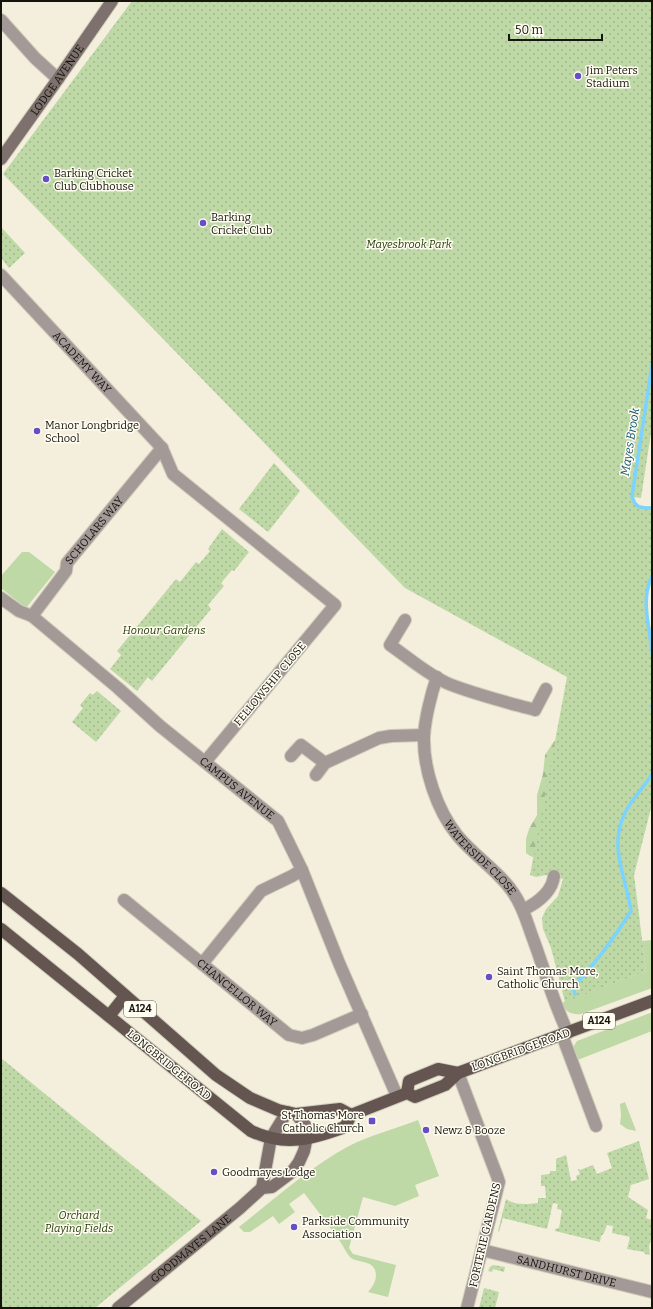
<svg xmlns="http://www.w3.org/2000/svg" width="653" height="1309" viewBox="0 0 653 1309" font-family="Bitter,serif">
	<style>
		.grass { fill: #bed8a6 }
		.forest { fill: url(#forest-firs) }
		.park { fill: url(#park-dots) }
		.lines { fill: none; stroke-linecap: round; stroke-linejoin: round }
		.stream { stroke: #7cd4fe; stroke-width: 3.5 }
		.street-casing { stroke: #d0ccbb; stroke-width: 14 }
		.secondary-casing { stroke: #d0ccbb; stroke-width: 14 }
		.primary-casing { stroke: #d0ccbb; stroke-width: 14 }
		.street { stroke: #a39a97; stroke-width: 12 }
		.secondary { stroke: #7e716d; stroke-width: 12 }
		.primary { stroke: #645550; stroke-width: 12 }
		.poi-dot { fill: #664ec7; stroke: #fffcf1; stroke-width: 1.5 }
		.labels { text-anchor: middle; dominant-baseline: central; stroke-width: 3; stroke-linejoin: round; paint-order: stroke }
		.shield { fill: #fffcf1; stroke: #5b5a51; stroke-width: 1 }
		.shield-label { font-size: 10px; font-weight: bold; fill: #15140d }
		.poi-label { font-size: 11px; fill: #15140d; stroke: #fffcf1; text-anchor: start }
		.street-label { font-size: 11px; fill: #15140d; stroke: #fffcf1 }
		.park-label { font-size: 11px; font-style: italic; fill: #273d0a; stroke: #fffcf1 }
		.water-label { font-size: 12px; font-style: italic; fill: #105773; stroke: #fffcf1 }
	</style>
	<defs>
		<pattern id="forest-firs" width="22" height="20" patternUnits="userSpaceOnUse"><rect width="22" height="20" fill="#bed8a6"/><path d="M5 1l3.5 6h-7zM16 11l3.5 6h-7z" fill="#a2b88e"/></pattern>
		<pattern id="park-dots" width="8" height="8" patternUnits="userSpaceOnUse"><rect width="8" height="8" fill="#bed8a6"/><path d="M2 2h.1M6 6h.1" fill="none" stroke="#a2b88e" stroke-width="1.8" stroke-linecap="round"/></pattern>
	</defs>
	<rect width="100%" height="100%" fill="#f4efdc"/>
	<g class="grass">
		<path d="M22 552H29L55 572 26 608 1 588V576Z"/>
		<path d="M652 940V988L581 1014C572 1015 565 1012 561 1003L646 971 642 941Z"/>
		<path d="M650 1013H652V1031L575 1061 572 1049 577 1041Z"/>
		<path d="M625 1102 635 1128 636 1131 627 1129 620 1124 621 1115 620 1104Z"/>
		<path d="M418 1120 439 1176 415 1185 419 1196 395 1206 363 1197 349 1248 353 1254 396 1265 388 1297 368 1292C373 1286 378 1279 375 1270 371 1260 358 1263 351 1258 346 1253 343 1245 339 1240 328 1224 316 1209 304 1193L289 1204 295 1212 279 1224 273 1216 250 1232H244L239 1227C273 1200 310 1167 349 1146 371 1135 395 1129 418 1120Z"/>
	</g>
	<path class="forest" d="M554 741H558L536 858 530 856 526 853V839L529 829 537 815V795L543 774 545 755Z"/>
	<g class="park">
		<path d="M132 1H652V426L641 498 633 497C635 507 643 506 652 507V580L647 596 648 616 652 635V804L634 875 646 971 565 1002 551 948 543 929 542 918 546 909 558 896 563 879 546 875 536 877 530 875 567 677 405 588 3 174Z"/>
		<path d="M1 227 25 253 9 268 1 258Z"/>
		<path d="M274 463 300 491 268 532 239 509Z"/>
		<path d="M222 529 249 552 234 571 232 570 221 583 224 586 208 605 211 609 152 681 148 677 137 691 110 669 121 655 117 651 176 579 180 582 196 562 199 564 210 551 208 549Z"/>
		<path d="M97 691 121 711 96 742 72 722 83 708 80 705 90 693 93 695Z"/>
		<path d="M1 1058 201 1221 95 1308H1Z"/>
		<path d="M639 1141 649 1179 631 1185 628 1197 648 1210 646 1218 652 1220V1237L649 1246 650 1255 645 1254 644 1252 627 1249 630 1237 612 1233 613 1226 607 1225 604 1233 601 1236 600 1242 555 1231V1229L559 1228 562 1210 557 1209 558 1204 553 1203 547 1229 503 1218 499 1232 498 1231 506 1199C515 1206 528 1204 538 1203V1198H546L545 1186H541V1175L550 1174V1171H556V1159L566 1155 571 1181 577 1180 576 1176 580 1174 578 1169H579L580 1170 593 1165 597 1174 612 1168 607 1153Z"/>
		<path d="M493 1265 505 1267 504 1272 493 1269 492 1272 488 1271 490 1267Z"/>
		<path d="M484 1288 499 1292 495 1308H479Z"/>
	</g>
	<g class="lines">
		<g class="stream">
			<path d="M652 365 632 496C635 508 640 508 652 508"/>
			<path d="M652 576C640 601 650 626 652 653"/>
			<path d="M652 706V708"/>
			<path d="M575 994 573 987C597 962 613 940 631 911 626 878 609 847 624 815 630 800 644 788 652 774"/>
		</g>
		<g class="street-casing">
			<g id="street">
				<path d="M1 20 35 58 58 79"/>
				<path id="s1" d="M1 275 162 448 173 474 335 605 205 762"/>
				<path id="s2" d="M1 598 19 611 32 616 118 688 160 726 278 821 302 870 339 963 397 1096"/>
				<path id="s3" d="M32 616 66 571 67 563 162 448"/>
				<path d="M405 620 390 645C409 658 428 675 449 684 477 695 506 702 535 710L546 689"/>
				<path id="s4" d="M437 677C431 694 425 719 424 736 423 769 437 810 457 835 474 856 500 872 514 894 523 907 527 922 532 936 544 968 553 1002 568 1033"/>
				<path d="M291 756 301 745 325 763"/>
				<path d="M316 775 325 763 379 738 391 736 424 735"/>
				<path id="s5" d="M124 900 289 1035 302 1038 313 1035 362 1014"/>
				<path d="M523 910C537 903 552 893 554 876"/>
				<path d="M202 964 261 891 292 876 302 870"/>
				<path d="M562 1035 596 1126"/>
				<path d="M458 1073 497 1176 499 1182 467 1308"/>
				<path id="s6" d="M482 1250 652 1292"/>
			</g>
		</g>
		<g class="secondary-casing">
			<g id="secondary">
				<path id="s7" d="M1 159 58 79 112 1"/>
				<path d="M262 1188 271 1138 287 1112"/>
				<path id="s8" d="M118 1308 240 1208 262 1188 272 1187 292 1172 299 1162 304 1151 308 1132 305 1125 296 1114"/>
			</g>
		</g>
		<g class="primary-casing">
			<g id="primary">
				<path d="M1 893 78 954 216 1075 250 1098 278 1110 296 1114 340 1109 351 1115"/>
				<path d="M1 929 251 1131C285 1147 312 1139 345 1127L351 1115 407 1093 415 1097 445 1085 458 1073 652 1001"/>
				<path d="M109 1016 125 996"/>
				<path d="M407 1093 409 1081 438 1069 458 1073"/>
			</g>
		</g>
		<use href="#street" class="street"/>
		<use href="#secondary" class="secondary"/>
		<use href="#primary" class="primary"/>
	</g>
	<g class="poi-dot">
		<circle cx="578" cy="76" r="4"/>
		<circle cx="46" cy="179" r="4"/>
		<circle cx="203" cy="223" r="4"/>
		<circle cx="37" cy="431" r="4"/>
		<circle cx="489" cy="977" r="4"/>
		<rect x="368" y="1117" width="8" height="8" rx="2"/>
		<circle cx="426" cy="1130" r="4"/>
		<circle cx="214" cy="1172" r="4"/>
		<circle cx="294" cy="1227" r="4"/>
	</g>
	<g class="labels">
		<g class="shield">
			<rect x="124" y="1001" width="32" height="16" rx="3"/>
			<rect x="583" y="1013" width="32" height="16" rx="3"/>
		</g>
		<g class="shield-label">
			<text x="140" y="1009">A124</text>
			<text x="599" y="1021">A124</text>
		</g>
		<g class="poi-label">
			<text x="586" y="70">Jim Peters<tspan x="586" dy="13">Stadium</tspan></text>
			<text x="54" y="173">Barking Cricket<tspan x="54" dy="13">Club Clubhouse</tspan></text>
			<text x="211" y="217">Barking<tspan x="211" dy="13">Cricket Club</tspan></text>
			<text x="45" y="425">Manor Longbridge<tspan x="45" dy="13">School</tspan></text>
			<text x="497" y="971">Saint Thomas More,<tspan x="497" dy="13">Catholic Church</tspan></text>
			<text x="364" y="1115" text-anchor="end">St Thomas More<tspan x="364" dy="13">Catholic Church</tspan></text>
			<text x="434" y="1130">Newz &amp; Booze</text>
			<text x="222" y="1172">Goodmayes Lodge</text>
			<text x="302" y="1221">Parkside Community<tspan x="302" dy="13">Association</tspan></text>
		</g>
		<g class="street-label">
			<text stroke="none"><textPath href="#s7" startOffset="97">LODGE AVENUE</textPath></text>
			<text stroke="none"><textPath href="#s1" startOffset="119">ACADEMY WAY</textPath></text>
			<text stroke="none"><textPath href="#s3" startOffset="107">SCHOLARS WAY</textPath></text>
			<text transform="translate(270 684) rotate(-50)">FELLOWSHIP CLOSE</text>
			<text stroke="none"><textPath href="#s2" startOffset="304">CAMPUS AVENUE</textPath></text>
			<text stroke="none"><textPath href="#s4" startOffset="199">WATERSIDE CLOSE</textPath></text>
			<text stroke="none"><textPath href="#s5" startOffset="146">CHANCELLOR WAY</textPath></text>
			<text transform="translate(521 1050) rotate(-20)">LONGBRIDGE ROAD</text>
			<text transform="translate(169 1065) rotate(39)">LONGBRIDGE ROAD</text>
			<text transform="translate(485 1235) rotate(-77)">FORTERIE GARDENS</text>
			<text stroke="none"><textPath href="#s8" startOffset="94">GOODMAYES LANE</textPath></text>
			<text stroke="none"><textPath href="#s6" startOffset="87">SANDHURST DRIVE</textPath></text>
		</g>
		<g class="park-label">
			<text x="409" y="244">Mayesbrook Park</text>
			<text x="164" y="630">Honour Gardens</text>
			<text x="79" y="1215">Orchard<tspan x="79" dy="13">Playing Fields</tspan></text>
		</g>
		<g class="water-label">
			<text transform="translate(630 442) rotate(-81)">Mayes Brook</text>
		</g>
	</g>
	<rect width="653" height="1309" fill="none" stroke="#15140d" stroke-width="4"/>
	<path d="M509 34v6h93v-6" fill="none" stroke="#15140d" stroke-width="2"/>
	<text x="515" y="34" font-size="12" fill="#15140d" stroke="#fffcf1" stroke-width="3" paint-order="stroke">50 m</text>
</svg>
